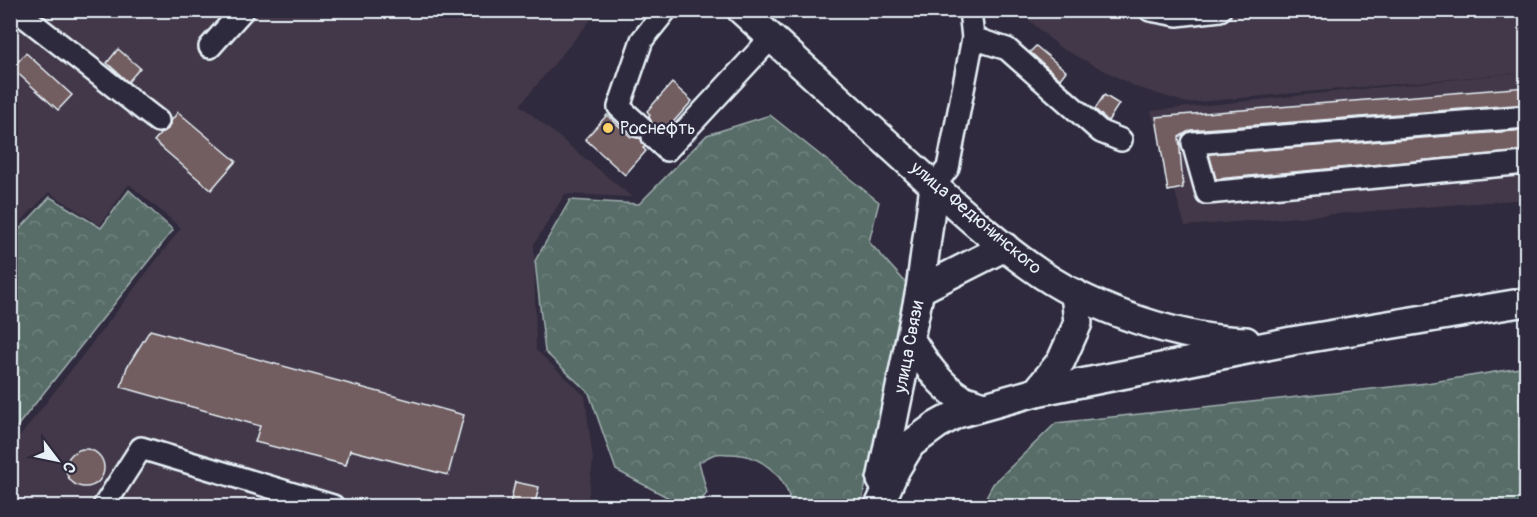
<svg xmlns="http://www.w3.org/2000/svg" width="1537" height="517" viewBox="0 0 1537 517" font-family="Pangolin,sans-serif">
	<style>
		.built { fill: #433948 }
		.forest { fill: url(#forest-crowns); stroke: #a0afb0; stroke-width: 1.5 }
		.building { fill: #725d60; stroke: #e8f1f8; stroke-width: 1.5 }
		.lines { fill: none; stroke-linecap: round; stroke-linejoin: round }
		.minor-casing { stroke: #e8f1f8; stroke-width: 26 }
		.major-casing { stroke: #e8f1f8; stroke-width: 32 }
		.minor { stroke: #2f2a3d; stroke-width: 21 }
		.major { stroke: #2f2a3d; stroke-width: 27 }
		.poi-dot { fill: #ffd166; stroke: #2f2a3d; stroke-width: 2 }
		.labels { text-anchor: middle; dominant-baseline: central; stroke-width: 4.5; stroke-linejoin: round; paint-order: stroke }
		.poi-label { font-size: 18px; fill: #e8f1f8; stroke: #2f2a3d; text-anchor: start }
		.street-label { font-size: 18px; fill: #e8f1f8; stroke: #2f2a3d }
	</style>
	<defs>
		<pattern id="forest-crowns" width="20" height="18" patternUnits="userSpaceOnUse" patternTransform="scale(1.5)"><rect width="20" height="18" fill="#586d67"/><path d="M2 6a3 3 0 1 1 6 0M12 15a3 3 0 1 1 6 0" fill="none" stroke="#70827e"/></pattern>
	</defs>
	<rect width="100%" height="100%" fill="#2f2a3d"/>
	<filter id="ink" filterUnits="userSpaceOnUse"><feTurbulence type="fractalNoise" baseFrequency=".0167" numOctaves="2"/><feDisplacementMap in="SourceGraphic" scale="12" xChannelSelector="R" yChannelSelector="G"/><feConvolveMatrix kernelMatrix="1 2 1 2 8 2 1 2 1" color-interpolation-filters="sRGB"/></filter>
	<g filter="url(#ink)">
		<g class="built">
			<path d="M10 11H598L520 105 632 197 565 194 534 244 536 350 585 396 593 460 587 506H11V448L181 228 129 184 100 225 49 192 14 229 11 228Z"/>
			<path d="M1019 11H1526V72L1187 103 1136 87 1059 47Z"/>
			<path d="M1526 72V199L1185 226 1151 111Z"/>
		</g>
		<g class="forest">
			<path d="M770 115 879 202 869 242 908 285 861 506H791C787 475 760 454 730 454 725 454 720 453 716 454 710 455 704 460 699 462L707 493 696 506 682 505 616 470 589 393 545 352 535 261 570 200 639 204 707 135Z"/>
			<path d="M129 190 173 230 11 434V235L13 236 50 197 101 228Z"/>
			<path d="M1526 367V506H981L993 484 1056 423 1427 383Z"/>
		</g>
		<g class="building">
			<path d="M1036 46 1066 71 1060 79 1030 52Z"/>
			<path d="M118 49 140 68 128 82 107 63Z"/>
			<path d="M26 53 72 95 58 110 12 68Z"/>
			<path d="M672 83 692 101 666 130 663 126 652 125 649 117 650 115 647 111Z"/>
			<path d="M1527 87V104L1191 130 1179 137 1183 188 1168 191 1156 117Z"/>
			<path d="M1104 95 1119 104 1108 121 1095 109Z"/>
			<path d="M178 112 236 161 211 190 154 141 161 133 168 129 171 121Z"/>
			<path d="M607 115 631 137 641 138 645 147 643 148 646 151 625 175 585 139Z"/>
			<path d="M1527 130V151L1216 179 1209 154Z"/>
			<path d="M150 330 464 415 448 475 350 450 346 465 255 442 260 426 121 387 127 367Z"/>
			<circle cx="85" cy="468" r="19"/>
			<path d="M515 482 539 487 534 507 510 504Z"/>
		</g>
		<g class="lines">
			<g class="minor-casing">
				<g id="minor">
					<path d="M16 10 158 121"/>
					<path d="M1150 10 1177 15 1220 10"/>
					<path d="M973 38 1007 49 1101 132 1121 140"/>
					<path d="M210 47 243 10"/>
					<path d="M1526 117 1193 143 1207 193 1526 163"/>
					<path d="M640 126 619 107 642 40 666 10"/>
					<path d="M653 137 667 150 771 38"/>
					<path d="M934 186 948 168 973 38 970 10"/>
					<path d="M104 506 141 448 333 506"/>
				</g>
			</g>
			<g class="major-casing">
				<g id="major">
					<path d="M741 10C793 57 844 104 896 151 942 193 989 239 1041 274 1095 310 1182 340 1246 341"/>
					<path d="M920 290 1005 247"/>
					<path d="M911 340C924 361 939 385 961 398 967 401 976 403 983 406"/>
					<path d="M1036 392 1061 361 1078 323 1075 293"/>
					<path d="M881 480 920 290 934 186"/>
					<path d="M879 506 896 469 911 444 937 425 957 414 1036 392 1292 341 1526 302"/>
				</g>
			</g>
			<use href="#minor" class="minor"/>
			<use href="#major" class="major"/>
		</g>
	</g>
	<circle class="poi-dot" cx="608" cy="128" r="6"/>
	<g class="labels">
		<g class="poi-label">
			<text x="620" y="128">Роснефть</text>
		</g>
		<g class="street-label">
			<text transform="translate(976 218) rotate(40)">улица Федюнинского</text>
			<text transform="translate(909 347) rotate(-79)">улица Связи</text>
		</g>
	</g>
	<rect width="1537" height="517" fill="none" stroke="#2f2a3d" stroke-width="36"/>
	<rect x="18" y="18" width="1501" height="481" fill="none" stroke="#e8f1f8" stroke-width="2" filter="url(#ink)"/>
	<g transform="translate(57 460) rotate(122)" stroke="#2f2a3d" stroke-width="4.5" paint-order="stroke">
	<path d="M0-4.5L10 22L0 15L-10 22Z" fill="#e8f1f8"/>
	<text y="-9" font-size="16" font-weight="bold" text-anchor="middle" fill="#e8f1f8">С</text>
	</g>
</svg>
